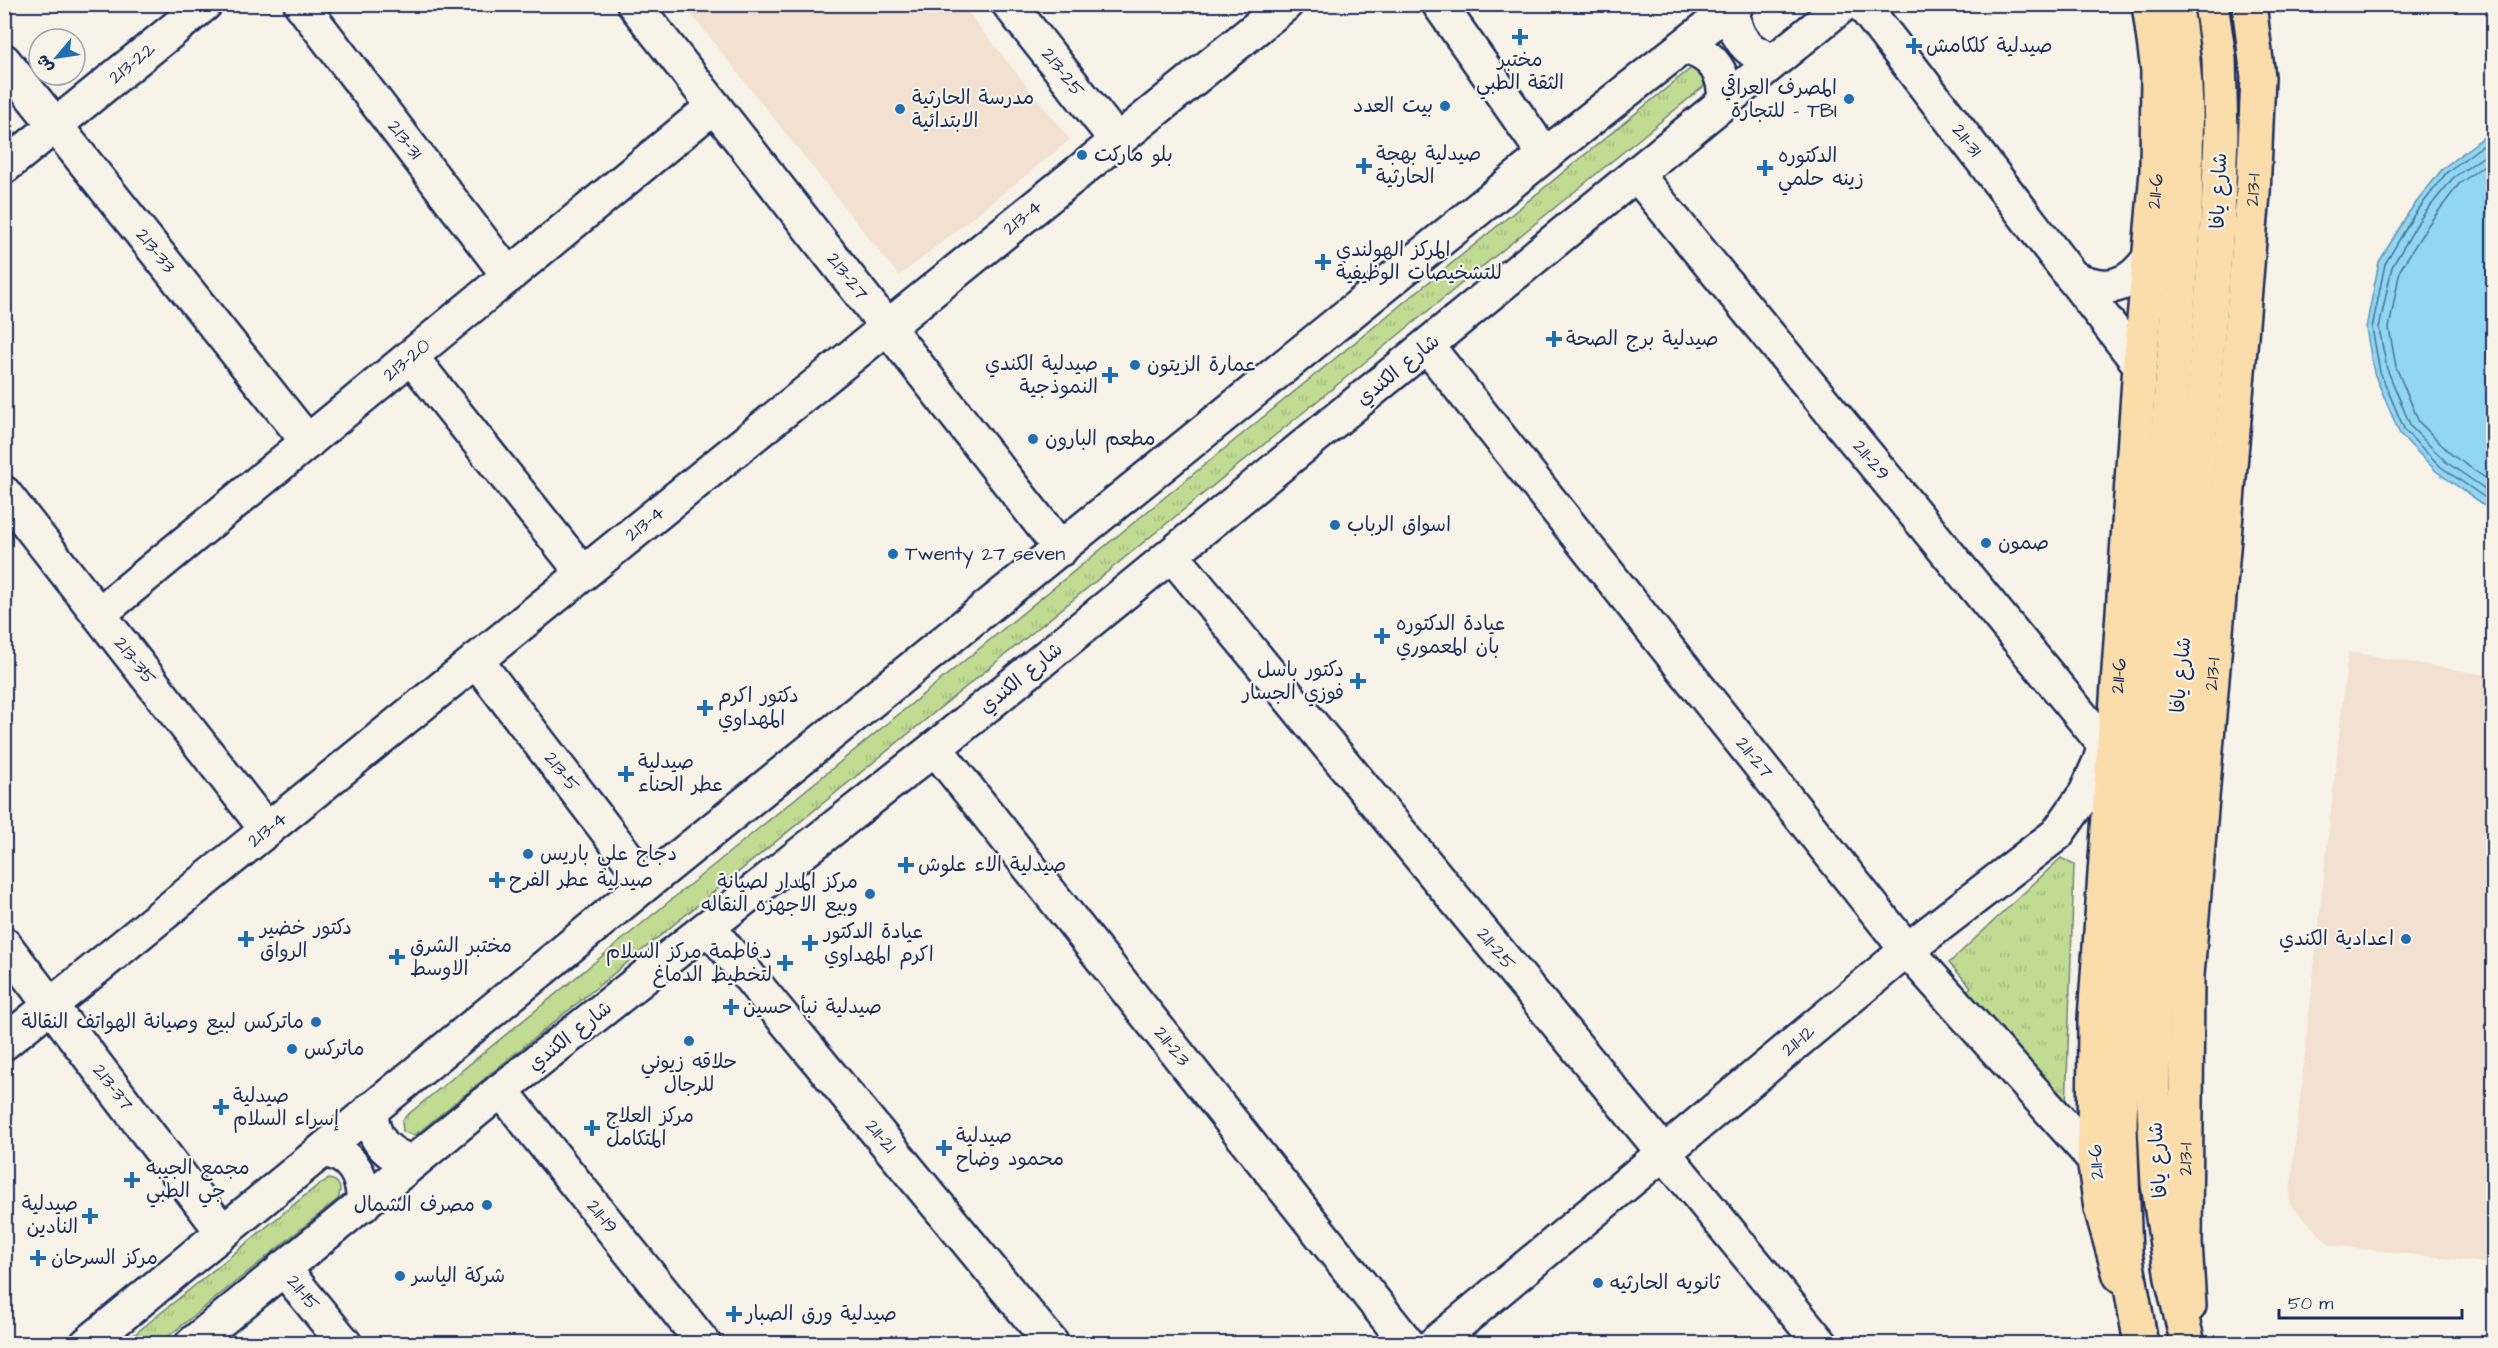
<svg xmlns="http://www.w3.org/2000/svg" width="2498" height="1348" viewBox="0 0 2498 1348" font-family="'Architects Daughter','Playpen Sans Arabic',sans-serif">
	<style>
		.built { fill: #f2e0d1 }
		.grass { fill: url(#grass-tufts); stroke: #6e8578; stroke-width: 1.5 }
		.water { fill: #91d6f2; stroke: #6293b7; stroke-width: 1.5 }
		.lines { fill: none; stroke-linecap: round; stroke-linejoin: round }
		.shore { stroke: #4a7299; stroke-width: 1.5 }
		.minor-casing { stroke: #1b2f5e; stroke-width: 38 }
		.major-casing { stroke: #1b2f5e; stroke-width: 38 }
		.highway-casing { stroke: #1b2f5e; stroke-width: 38 }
		.minor { stroke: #f7f3e8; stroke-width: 33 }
		.major { stroke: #faddab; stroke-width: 33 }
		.highway { stroke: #faddab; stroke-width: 33 }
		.poi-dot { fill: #1f6fb2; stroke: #f7f3e8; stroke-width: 2 }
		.labels { text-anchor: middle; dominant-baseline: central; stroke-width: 4.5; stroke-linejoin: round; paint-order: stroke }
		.poi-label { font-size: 20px; fill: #1b2f5e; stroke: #f7f3e8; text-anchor: start }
		.street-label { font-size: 20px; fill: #1b2f5e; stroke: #f7f3e8 }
	</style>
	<defs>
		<pattern id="grass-tufts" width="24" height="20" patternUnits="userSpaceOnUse" patternTransform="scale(1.5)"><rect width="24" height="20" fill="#c1db92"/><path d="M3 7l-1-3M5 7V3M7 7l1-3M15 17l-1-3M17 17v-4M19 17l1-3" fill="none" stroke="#a5bc80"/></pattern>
	</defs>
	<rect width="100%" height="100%" fill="#f7f3e8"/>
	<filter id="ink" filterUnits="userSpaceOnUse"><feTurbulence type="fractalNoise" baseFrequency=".0167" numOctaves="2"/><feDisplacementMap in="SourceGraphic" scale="12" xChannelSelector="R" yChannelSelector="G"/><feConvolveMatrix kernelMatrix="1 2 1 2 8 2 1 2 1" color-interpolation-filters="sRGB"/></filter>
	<g filter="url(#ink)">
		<g class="built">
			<path d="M684 5H962L1070 140 899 276Z"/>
			<path d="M2348 652 2493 676V1264L2330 1245 2289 1203Z"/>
		</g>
		<g class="grass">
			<path d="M1694 68 1706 79 1703 87 419 1132 414 1135 403 1132 402 1121 406 1116 1690 69Z"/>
			<path d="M2061 858 2074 865 2066 1109 1965 993 1971 987 1949 963Z"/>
			<path d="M329 1179C340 1181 342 1189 338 1199L160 1343H124L318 1185Z"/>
		</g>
		<path class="water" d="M2493 135H2494L2493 511 2437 472 2400 434 2374 373 2366 328 2379 262 2409 212 2443 168 2484 137Z"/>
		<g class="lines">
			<g class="shore">
				<path d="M2494 141 2486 143 2447 172 2414 215 2385 264 2372 328 2380 372 2405 431 2441 467 2494 504"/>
				<path d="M2494 149 2453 178 2420 219 2392 267 2379 328 2387 369 2411 427 2446 462 2494 495"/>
				<path d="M2494 158 2459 184 2428 225 2400 270 2389 328 2396 367 2419 422 2452 455 2494 484"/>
			</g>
			<g class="minor-casing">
				<g id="minor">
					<path id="s1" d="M301 4 509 276"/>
					<path id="s2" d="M634 4 1061 549"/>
					<path id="s3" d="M1009 4 1117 141"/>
					<path d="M1439 4 1545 155"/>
					<path id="s4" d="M1862 4 2140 365"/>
					<path d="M1733 8C1733 36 1747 54 1775 60"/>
					<path d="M1684 47C1712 53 1727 74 1724 103"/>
					<path id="s5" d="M4 61 308 442"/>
					<path id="s6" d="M4 167 205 4"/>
					<path id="s7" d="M1637 175 2105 745"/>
					<path d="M2072 277C2105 294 2130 288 2150 257"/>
					<path id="s8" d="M1427 346 1907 950 2094 1159"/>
					<path d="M411 357 583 573"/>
					<path id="s9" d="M4 493 267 830"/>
					<path id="s10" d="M1172 555 1821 1344"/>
					<path id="s11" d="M99 614 714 106"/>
					<path id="s12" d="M476 660 647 883"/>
					<path id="s13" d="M935 748 1408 1344"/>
					<path id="s14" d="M709 928 1052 1344"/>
					<path id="s15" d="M4 944 222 1231"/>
					<path id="s16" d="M4 1043 1286 4"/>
					<path id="s17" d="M501 1090 704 1344"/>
					<path d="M371 1109C371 1138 386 1155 413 1162"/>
					<path d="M323 1151C352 1152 365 1179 363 1205"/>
					<path id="s18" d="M283 1268 345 1344"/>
					<path d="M87 1344 647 883 1545 155 1737 4"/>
					<path d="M192 1344 501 1090 935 748 1844 4"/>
					<path id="s19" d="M1434 1344 1907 950 2057 834 2086 793 2100 761 2109 730"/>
				</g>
			</g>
			<g class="major-casing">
				<g id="major">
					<path id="s20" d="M2120 1275 2101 1208 2094 1159 2095 1019 2140 365 2157 172 2158 70 2149 4"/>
					<path id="s21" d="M2189 1306 2185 1243 2187 975 2253 194 2258 77 2249 4"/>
				</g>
			</g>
			<g class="highway-casing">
				<g id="highway">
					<path d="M2141 1344 2125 1253 2120 1127 2123 1002 2185 215C2187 144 2189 74 2175 4"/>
					<path d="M2188 1344 2172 1278 2158 1184 2153 1088 2155 985 2218 216 2221 134 2219 58 2211 4"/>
				</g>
			</g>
			<use href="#minor" class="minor"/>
			<use href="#major" class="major"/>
			<use href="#highway" class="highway"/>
		</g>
	</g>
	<g class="poi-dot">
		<path d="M1517 28h6v6h6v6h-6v6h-6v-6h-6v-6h6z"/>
		<path d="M1911 37h6v6h6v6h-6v6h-6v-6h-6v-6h6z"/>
		<circle cx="1849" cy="99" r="6"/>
		<circle cx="1445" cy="106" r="6"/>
		<circle cx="900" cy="109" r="6"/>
		<circle cx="1082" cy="155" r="6"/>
		<path d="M1361 157h6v6h6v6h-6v6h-6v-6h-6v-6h6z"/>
		<path d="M1762 159h6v6h6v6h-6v6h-6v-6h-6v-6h6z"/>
		<path d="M1320 253h6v6h6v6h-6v6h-6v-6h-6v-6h6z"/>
		<path d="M1551 330h6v6h6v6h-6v6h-6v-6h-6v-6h6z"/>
		<circle cx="1135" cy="365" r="6"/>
		<path d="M1107 366h6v6h6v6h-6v6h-6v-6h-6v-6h6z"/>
		<circle cx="1033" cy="439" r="6"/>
		<circle cx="1335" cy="525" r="6"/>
		<circle cx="1986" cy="543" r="6"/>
		<circle cx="893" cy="554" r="6"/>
		<path d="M1379 627h6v6h6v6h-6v6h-6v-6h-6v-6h6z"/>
		<path d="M1355 672h6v6h6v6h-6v6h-6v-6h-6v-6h6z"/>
		<path d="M702 699h6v6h6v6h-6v6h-6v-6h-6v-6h6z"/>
		<path d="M623 765h6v6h6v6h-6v6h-6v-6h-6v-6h6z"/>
		<circle cx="528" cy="854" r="6"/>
		<path d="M903 856h6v6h6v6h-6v6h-6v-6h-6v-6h6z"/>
		<path d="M494 871h6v6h6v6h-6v6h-6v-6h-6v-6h6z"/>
		<circle cx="870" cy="894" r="6"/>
		<path d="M243 930h6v6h6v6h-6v6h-6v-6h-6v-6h6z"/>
		<circle cx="2406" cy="939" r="6"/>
		<path d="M807 934h6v6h6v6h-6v6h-6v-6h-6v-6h6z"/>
		<path d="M394 948h6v6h6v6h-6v6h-6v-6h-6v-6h6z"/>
		<path d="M782 954h6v6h6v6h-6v6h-6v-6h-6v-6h6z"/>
		<path d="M728 998h6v6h6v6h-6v6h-6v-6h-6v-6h6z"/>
		<circle cx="316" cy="1022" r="6"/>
		<circle cx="689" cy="1041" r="6"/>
		<circle cx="292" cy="1049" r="6"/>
		<path d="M218 1098h6v6h6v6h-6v6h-6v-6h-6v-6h6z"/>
		<path d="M589 1119h6v6h6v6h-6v6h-6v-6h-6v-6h6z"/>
		<path d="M941 1139h6v6h6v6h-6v6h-6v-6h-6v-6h6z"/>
		<path d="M129 1171h6v6h6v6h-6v6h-6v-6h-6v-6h6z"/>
		<circle cx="487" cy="1205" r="6"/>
		<path d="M87 1207h6v6h6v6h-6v6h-6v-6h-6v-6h6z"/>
		<path d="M35 1249h6v6h6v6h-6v6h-6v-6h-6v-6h6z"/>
		<circle cx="400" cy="1276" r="6"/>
		<circle cx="1598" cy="1283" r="6"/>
		<path d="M731 1305h6v6h6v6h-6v6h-6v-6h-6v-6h6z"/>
	</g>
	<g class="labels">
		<g class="poi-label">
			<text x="1926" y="46">صيدلية كلكامش</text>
			<text x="1520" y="60" text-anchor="middle">مختبر<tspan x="1520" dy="23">الثقة الطبي</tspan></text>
			<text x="1837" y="88" text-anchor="end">المصرف العراقي<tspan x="1837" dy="23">للتجارة - TBI</tspan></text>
			<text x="912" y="98">مدرسة الحارثية<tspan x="912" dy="23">الابتدائية</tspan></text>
			<text x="1433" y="106" text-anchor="end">بيت العدد</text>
			<text x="1376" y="154">صيدلية بهجة<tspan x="1376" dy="23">الحارثية</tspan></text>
			<text x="1094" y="155">بلو ماركت</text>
			<text x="1778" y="156">الدكتوره<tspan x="1778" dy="23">زينه حلمي</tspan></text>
			<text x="1336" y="250">المركز الهولندي<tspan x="1336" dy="23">للتشخيصات الوظيفية</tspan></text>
			<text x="1566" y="339">صيدلية برج الصحة</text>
			<text x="1098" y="364" text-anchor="end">صيدلية الكندي<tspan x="1098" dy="23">النموذجية</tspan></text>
			<text x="1147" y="365">عمارة الزيتون</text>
			<text x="1045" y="439">مطعم البارون</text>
			<text x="1347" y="525">اسواق الرباب</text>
			<text x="1998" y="543">صمون</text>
			<text x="905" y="554">Twenty 27 seven</text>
			<text x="1396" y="624">عيادة الدكتوره<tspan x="1396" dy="23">بان المعموري</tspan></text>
			<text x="1344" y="670" text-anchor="end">دكتور باسل<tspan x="1344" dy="23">فوزي الجسار</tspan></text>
			<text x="718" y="696">دكتور اكرم<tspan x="718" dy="23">المهداوي</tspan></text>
			<text x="638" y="762">صيدلية<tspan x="638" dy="23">عطر الحناء</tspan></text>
			<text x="540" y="854">دجاج علي باريس</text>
			<text x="918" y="865">صيدلية الاء علوش</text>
			<text x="509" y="880">صيدلية عطر الفرح</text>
			<text x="858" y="882" text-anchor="end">مركز المدار لصيانة<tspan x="858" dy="23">وبيع الاجهزه النقاله</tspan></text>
			<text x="260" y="928">دكتور خضير<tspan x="260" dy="23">الرواق</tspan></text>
			<text x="824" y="932">عيادة الدكتور<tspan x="824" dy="23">اكرم المهداوي</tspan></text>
			<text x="2394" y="939" text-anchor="end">اعدادية الكندي</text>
			<text x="410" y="946">مختبر الشرق<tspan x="410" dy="23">الاوسط</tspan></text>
			<text x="772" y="952" text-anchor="end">د.فاطمة مركز السلام<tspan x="772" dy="23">لتخطيط الدماغ</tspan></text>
			<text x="743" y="1007">صيدلية نبأ حسين</text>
			<text x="304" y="1022" text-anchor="end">ماتركس لبيع وصيانة الهواتف النقالة</text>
			<text x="304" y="1049">ماتركس</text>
			<text x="689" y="1062" text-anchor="middle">حلاقه زيوني<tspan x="689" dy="23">للرجال</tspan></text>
			<text x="233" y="1096">صيدلية<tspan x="233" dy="23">إسراء السلام</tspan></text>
			<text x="606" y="1116">مركز العلاج<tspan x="606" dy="23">المتكامل</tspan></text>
			<text x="956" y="1136">صيدلية<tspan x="956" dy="23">محمود وضاح</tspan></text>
			<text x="146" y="1168">مجمع الجيبه<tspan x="146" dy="23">جي الطبي</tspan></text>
			<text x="78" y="1204" text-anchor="end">صيدلية<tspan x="78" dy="23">النادين</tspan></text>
			<text x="475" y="1205" text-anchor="end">مصرف الشمال</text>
			<text x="51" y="1258">مركز السرحان</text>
			<text x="412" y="1276">شركة الياسر</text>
			<text x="1610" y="1283">ثانويه الحارثيه</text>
			<text x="746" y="1314">صيدلية ورق الصبار</text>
		</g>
		<g class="street-label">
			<text stroke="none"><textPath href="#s6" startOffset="165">213-22</textPath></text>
			<text stroke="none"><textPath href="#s3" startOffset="87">213-25</textPath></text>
			<text stroke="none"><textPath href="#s1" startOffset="171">213-31</textPath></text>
			<text stroke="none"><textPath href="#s4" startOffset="172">211-31</textPath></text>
			<text stroke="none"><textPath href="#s21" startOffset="1119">213-1</textPath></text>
			<text transform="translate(2219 191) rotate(-88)">شارع يافا</text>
			<text stroke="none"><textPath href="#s20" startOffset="1089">211-6</textPath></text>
			<text stroke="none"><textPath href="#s16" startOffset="1311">213-4</textPath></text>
			<text stroke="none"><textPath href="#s5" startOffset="243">213-33</textPath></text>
			<text stroke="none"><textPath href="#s2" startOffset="346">213-27</textPath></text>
			<text stroke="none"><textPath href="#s11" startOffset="399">213-20</textPath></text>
			<text transform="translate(1398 370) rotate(-39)">شارع الكندي</text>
			<text stroke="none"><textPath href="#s7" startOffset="369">211-29</textPath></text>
			<text stroke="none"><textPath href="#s16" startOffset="825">213-4</textPath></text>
			<text stroke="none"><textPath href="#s9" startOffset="213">213-35</textPath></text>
			<text stroke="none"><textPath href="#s21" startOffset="633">213-1</textPath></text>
			<text transform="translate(2181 675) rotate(-85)">شارع يافا</text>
			<text stroke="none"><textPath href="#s20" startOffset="603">211-6</textPath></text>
			<text transform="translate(1021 678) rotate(-39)">شارع الكندي</text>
			<text stroke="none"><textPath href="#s8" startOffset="526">211-27</textPath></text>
			<text stroke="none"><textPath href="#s12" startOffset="141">213-5</textPath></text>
			<text stroke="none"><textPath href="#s16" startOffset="339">213-4</textPath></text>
			<text stroke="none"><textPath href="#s10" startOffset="510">211-25</textPath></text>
			<text transform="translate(570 1036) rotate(-38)">شارع الكندي</text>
			<text stroke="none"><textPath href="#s19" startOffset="474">211-12</textPath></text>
			<text stroke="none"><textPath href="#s13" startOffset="381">211-23</textPath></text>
			<text stroke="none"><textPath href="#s15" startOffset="180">213-37</textPath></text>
			<text stroke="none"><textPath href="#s14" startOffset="270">211-21</textPath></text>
			<text stroke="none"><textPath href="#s21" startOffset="147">213-1</textPath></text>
			<text transform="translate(2158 1160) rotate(-94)">شارع يافا</text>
			<text transform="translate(2096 1162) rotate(-94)">211-6</text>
			<text stroke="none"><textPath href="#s17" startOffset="162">211-19</textPath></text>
			<text stroke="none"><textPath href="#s18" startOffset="32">211-15</textPath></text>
		</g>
	</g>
	<rect width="2498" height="1348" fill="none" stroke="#f7f3e8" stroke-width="24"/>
	<rect x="12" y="12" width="2474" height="1324" fill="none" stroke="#1b2f5e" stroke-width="2" filter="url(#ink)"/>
	<g transform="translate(57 57) rotate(241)"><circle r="28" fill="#f7f3e8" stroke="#9fa5b1" stroke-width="1.5"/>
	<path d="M0-4.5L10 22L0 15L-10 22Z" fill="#1f6fb2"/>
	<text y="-9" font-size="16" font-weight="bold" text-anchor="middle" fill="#1b2f5e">ش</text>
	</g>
	<path d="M2279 1309v9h183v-9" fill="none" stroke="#1b2f5e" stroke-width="3"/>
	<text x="2288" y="1309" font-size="18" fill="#1b2f5e" stroke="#f7f3e8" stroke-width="4.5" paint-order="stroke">50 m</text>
</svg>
